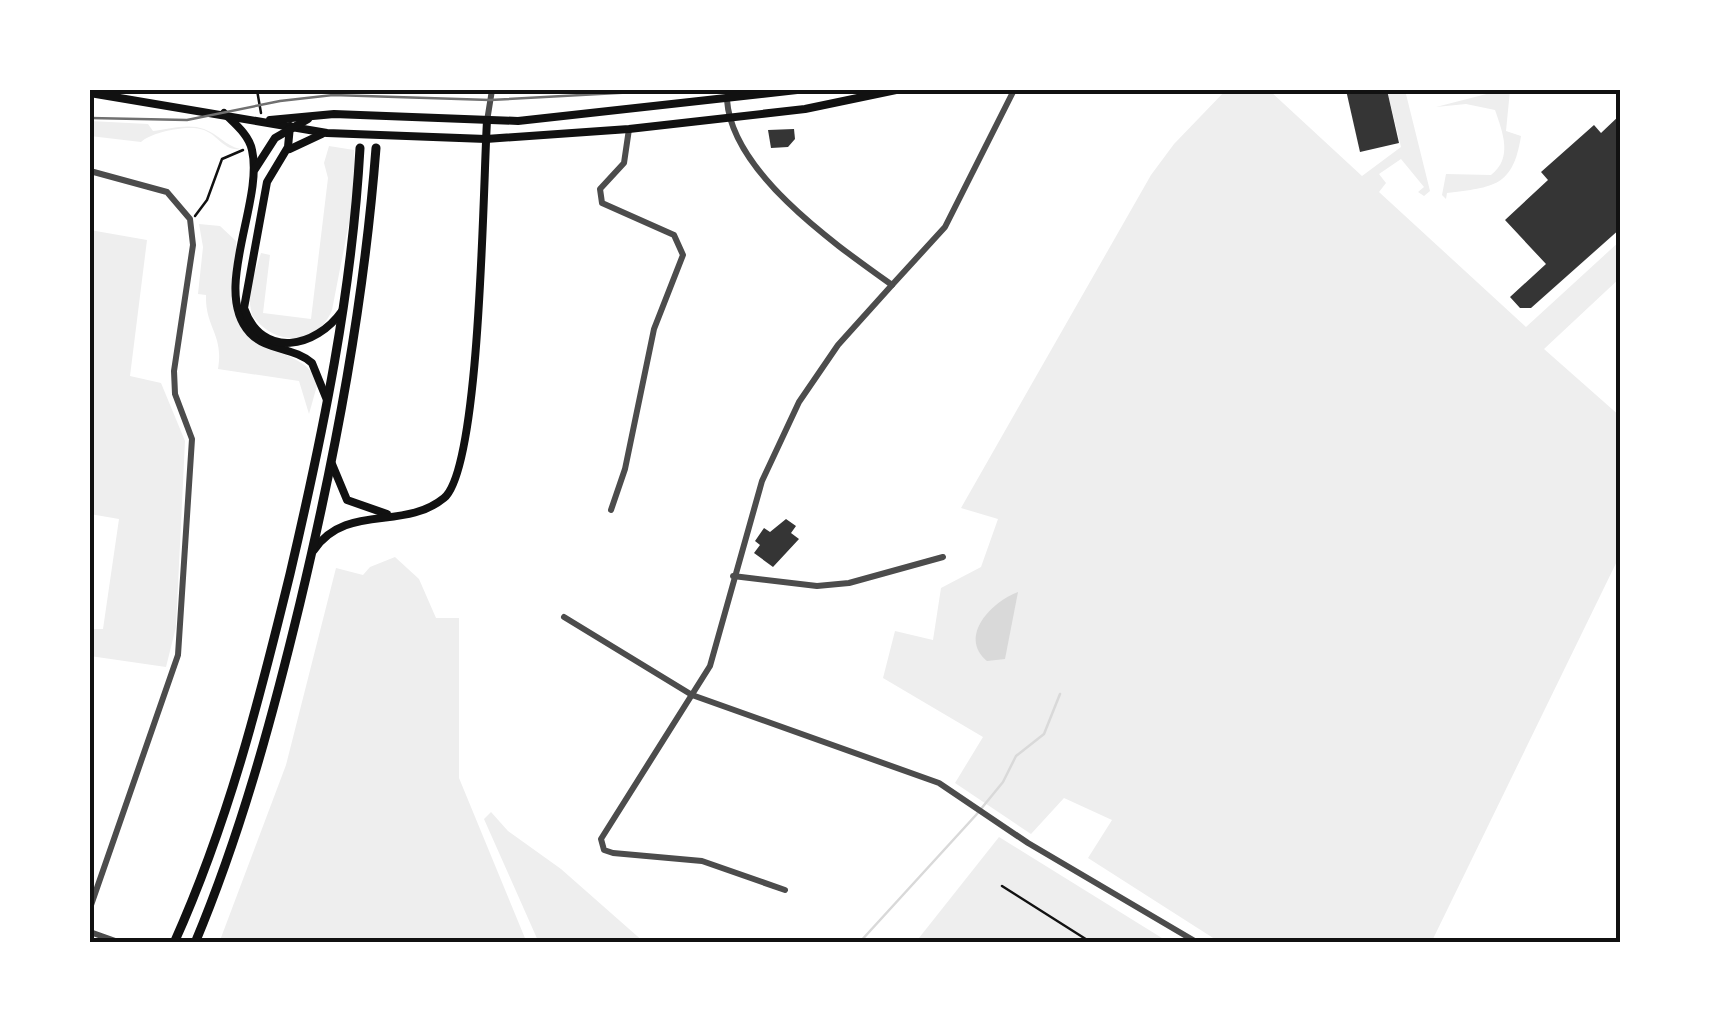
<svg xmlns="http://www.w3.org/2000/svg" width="1711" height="1033" viewBox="0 0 1711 1033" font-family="'Times New Roman',serif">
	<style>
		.green { fill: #eee }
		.water { fill: #d9d9d9 }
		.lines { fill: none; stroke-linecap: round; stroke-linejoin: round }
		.stream { stroke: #d9d9d9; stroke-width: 2.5 }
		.building { fill: #353535 }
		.path { stroke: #111; stroke-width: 2.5 }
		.minor { stroke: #4c4c4c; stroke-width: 6 }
		.secondary { stroke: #111; stroke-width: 8 }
		.primary { stroke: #111; stroke-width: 9 }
		.tram { stroke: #707070; stroke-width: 2.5 }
		.neatline { fill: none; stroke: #111; stroke-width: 4 }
	</style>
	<rect width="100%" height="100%" fill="#fff"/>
	<g class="green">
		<path d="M1226 90H1269L1362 176 1401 147 1387 90H1405L1430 191 1424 196 1418 192 1424 187 1401 159 1379 174 1386 183 1379 192 1526 327 1621 240V277L1544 349 1621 417V553L1431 943H1221L1088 858 1112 820 1064 798 1031 834 955 783 983 737 883 678 895 631 933 640 941 588 981 567 998 519 961 508 1151 175 1174 144Z"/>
		<path d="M1502 90H1510L1506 131 1521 136C1513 187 1494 187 1447 193L1446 199 1442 195 1446 174 1491 175C1513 158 1503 133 1495 110L1466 104 1436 107Z"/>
		<path d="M90 121 148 124 153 131C169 129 189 123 204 129 218 134 226 146 240 149 224 151 219 136 204 130 189 124 151 132 141 142L90 136Z"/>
		<path d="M329 146 354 150V197L332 310C318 346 274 347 252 315L248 294 261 253 270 255 263 313 311 319 328 178 324 163Z"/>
		<path d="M199 224 220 226 236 241C238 264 229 289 234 311 245 359 300 343 318 382L309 414 299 381 218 369C224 334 205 328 206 295L198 294 203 247Z"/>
		<path d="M90 230 147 240 130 376 161 383 185 441 176 627 166 667 90 656V629H103L119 519 90 514Z"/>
		<path d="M395 557 419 579 436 618H459V778L527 943H219L286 765 336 568 363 575 370 567Z"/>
		<path d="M491 812 508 831 561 869 645 943H539L484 819Z"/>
		<path d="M999 837 1170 943H915Z"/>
	</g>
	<path class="water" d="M1018 592 1005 659 987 661C957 636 993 601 1018 592Z"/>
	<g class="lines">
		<path class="stream" d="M859 943 976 815 1003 782 1016 756 1044 734 1060 694"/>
	</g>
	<g class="building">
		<path d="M1346 90H1387L1399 143 1360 152Z"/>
		<path d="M1621 114V228L1531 308H1520L1510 297 1546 264 1505 220 1548 180 1541 172 1594 125 1601 133Z"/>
		<path d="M794 129 795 139 788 147 771 148 768 130Z"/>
		<path d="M786 519 796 526 791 533 799 539 773 567 754 553 760 545 755 541 764 528 770 532Z"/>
	</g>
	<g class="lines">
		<g class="path">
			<path d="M257 90 261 113"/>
			<path d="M195 216 207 200 222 159 243 150"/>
			<path d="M1002 886 1092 943"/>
		</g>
		<g class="minor">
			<path d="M727 100C732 173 836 245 892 285L945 227 1014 90"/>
			<path d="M487 121 492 90"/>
			<path d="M90 171 167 192 190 219 193 245 174 371 175 394 192 439 178 655 90 908"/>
			<path d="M611 510 625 469 654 329 683 255 674 235 602 203 600 189 624 163 629 129"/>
			<path d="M733 576 817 586 849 583 943 557"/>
			<path d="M564 617 692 695 939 783 1028 843 1198 943"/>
			<path d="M785 890 702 861 613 853 604 850 601 839 710 666 762 481 799 402 838 345 892 285"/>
			<path d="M90 932 121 943"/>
		</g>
		<g class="secondary">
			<path d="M90 93 327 133 486 139 629 129 805 109 896 90"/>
			<path d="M224 113C235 124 249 135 252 150 264 202 211 291 250 333 267 351 294 347 312 363L327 400"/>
			<path d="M270 120 334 114 518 121 797 90"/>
			<path d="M290 126 288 147 267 182 244 308C262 360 316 348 342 311"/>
			<path d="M290 149 322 134"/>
			<path d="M255 169 275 138 308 119"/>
			<path d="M332 464 347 500 387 514"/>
			<path d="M314 550C346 503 404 531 444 498 481 467 483 183 487 121"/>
		</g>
		<g class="primary">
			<path d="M174 943C228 823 259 701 290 574 323 433 352 293 360 148"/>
			<path d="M195 943C241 833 272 719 300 603 336 452 364 303 376 148"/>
		</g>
		<path class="tram" d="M90 118 187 120 280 101 333 95 490 100 673 90"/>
	</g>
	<rect width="1711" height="1033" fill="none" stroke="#ffffff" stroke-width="185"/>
	<rect x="92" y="92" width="1526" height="848" class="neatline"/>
</svg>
